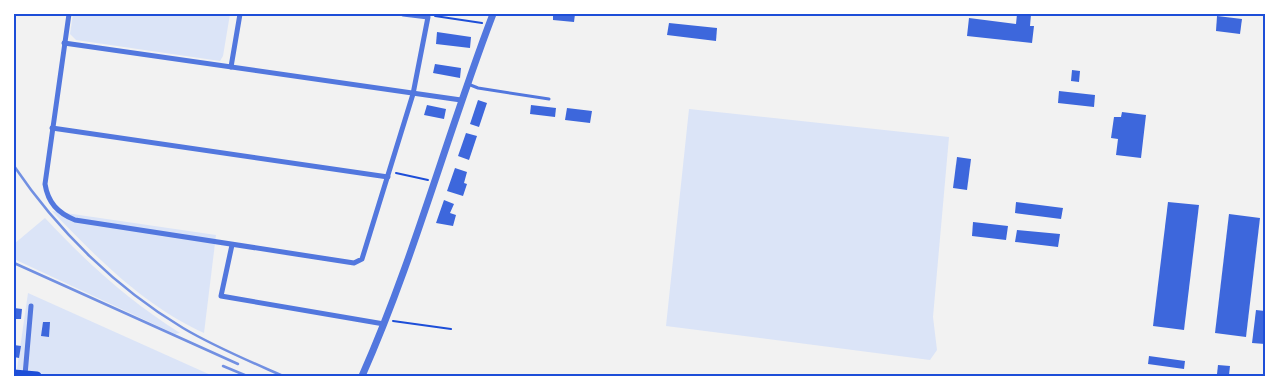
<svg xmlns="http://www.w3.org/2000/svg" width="1279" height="390" viewBox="0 0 1279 390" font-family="Karla,sans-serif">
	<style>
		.green { fill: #dbe4f7 }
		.building { fill: #3d67dc }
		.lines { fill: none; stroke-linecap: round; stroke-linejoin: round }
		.path { stroke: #1d4ed8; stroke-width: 2 }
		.service { stroke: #5277de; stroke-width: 3 }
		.minor { stroke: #5277de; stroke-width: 5 }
		.tertiary { stroke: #5277de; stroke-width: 7 }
		.primary { stroke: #1d4ed8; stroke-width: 9 }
		.rail { stroke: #7290e2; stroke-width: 2.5 }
		.neatline { fill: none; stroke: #1d4ed8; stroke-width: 2 }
	</style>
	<rect width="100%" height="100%" fill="#f2f2f2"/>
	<g class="green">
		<path d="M73 14H230L223 56 220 61 76 40 70 34Z"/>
		<path d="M689 109 949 137 933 317 937 350 930 360 666 326Z"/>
		<path d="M52 211 216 235 204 333C144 306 96 257 52 211Z"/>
		<path d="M45 218C86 262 129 301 180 333L175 334 14 259V244Z"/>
		<path d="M28 293 213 376H16Z"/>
	</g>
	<g class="building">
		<path d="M553 14H575L574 22 553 20Z"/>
		<path d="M1017 14H1031L1030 26H1034L1032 43 967 36 969 18 1016 24Z"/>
		<path d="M1217 16 1242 19 1240 34 1216 31Z"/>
		<path d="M669 23 717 28 716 41 667 35Z"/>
		<path d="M437 32 471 37 470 48 436 44Z"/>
		<path d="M435 64 461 68 460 78 433 73Z"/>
		<path d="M1072 70 1080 71 1079 82 1071 81Z"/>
		<path d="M1059 91 1095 95 1094 107 1058 103Z"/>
		<path d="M478 100 487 103 479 127 470 124Z"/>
		<path d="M427 105 446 109 444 119 424 115Z"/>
		<path d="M531 105 556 108 555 117 530 114Z"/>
		<path d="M567 108 592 111 590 123 565 120Z"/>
		<path d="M1122 112 1146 115 1141 158 1116 155 1118 139 1111 138 1114 117H1121Z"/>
		<path d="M466 133 477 136 469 160 458 156Z"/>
		<path d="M957 157 971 159 967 190 953 188Z"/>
		<path d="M455 168 467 172 464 183 467 184 463 196 447 191Z"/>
		<path d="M444 200 454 204 450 213 456 215 453 226 436 223Z"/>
		<path d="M1016 202 1063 208 1061 219 1015 213Z"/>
		<path d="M1168 202 1199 205 1184 330 1153 326Z"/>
		<path d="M1229 214 1260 218 1246 337 1215 333Z"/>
		<path d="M973 222 1008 226 1006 240 972 236Z"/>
		<path d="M1017 230 1060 234 1058 247 1015 242Z"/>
		<path d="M14 308 22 309 21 319H14Z"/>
		<path d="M1256 310 1265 311V344L1252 343Z"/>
		<path d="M43 322H50L49 337 41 336Z"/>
		<path d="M14 345 21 346 19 358 14 357Z"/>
		<path d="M1149 356 1185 361 1184 369 1148 364Z"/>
		<path d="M1218 365 1230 366 1229 375 1217 374Z"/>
	</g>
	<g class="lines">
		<g class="path">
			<path d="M435 16 482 23"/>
			<path d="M396 173 428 180"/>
			<path d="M393 321 451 329"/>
		</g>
		<path class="service" d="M468 84 478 88 549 99"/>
		<g class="minor">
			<path d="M69 14 45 184C48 203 58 213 75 220L354 263 362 259 413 94 428 17 403 14"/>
			<path d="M64 43 461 100"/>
			<path d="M231 67 240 14"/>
			<path d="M52 128 388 177"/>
			<path d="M232 245 221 296 384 324"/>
			<path d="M25 375 31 306"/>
		</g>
		<path class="tertiary" d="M362 376C414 259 447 134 493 14"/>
		<path class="primary" d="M14 374 37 376"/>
		<g class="rail">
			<path d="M14 166C58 231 116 288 183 328 215 347 249 361 283 376"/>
			<path d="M14 263 238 364"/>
			<path d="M223 366 247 376"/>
		</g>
	</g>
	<rect width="1279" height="390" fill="none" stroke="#ffffff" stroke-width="30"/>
	<rect x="15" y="15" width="1249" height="360" class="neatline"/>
</svg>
